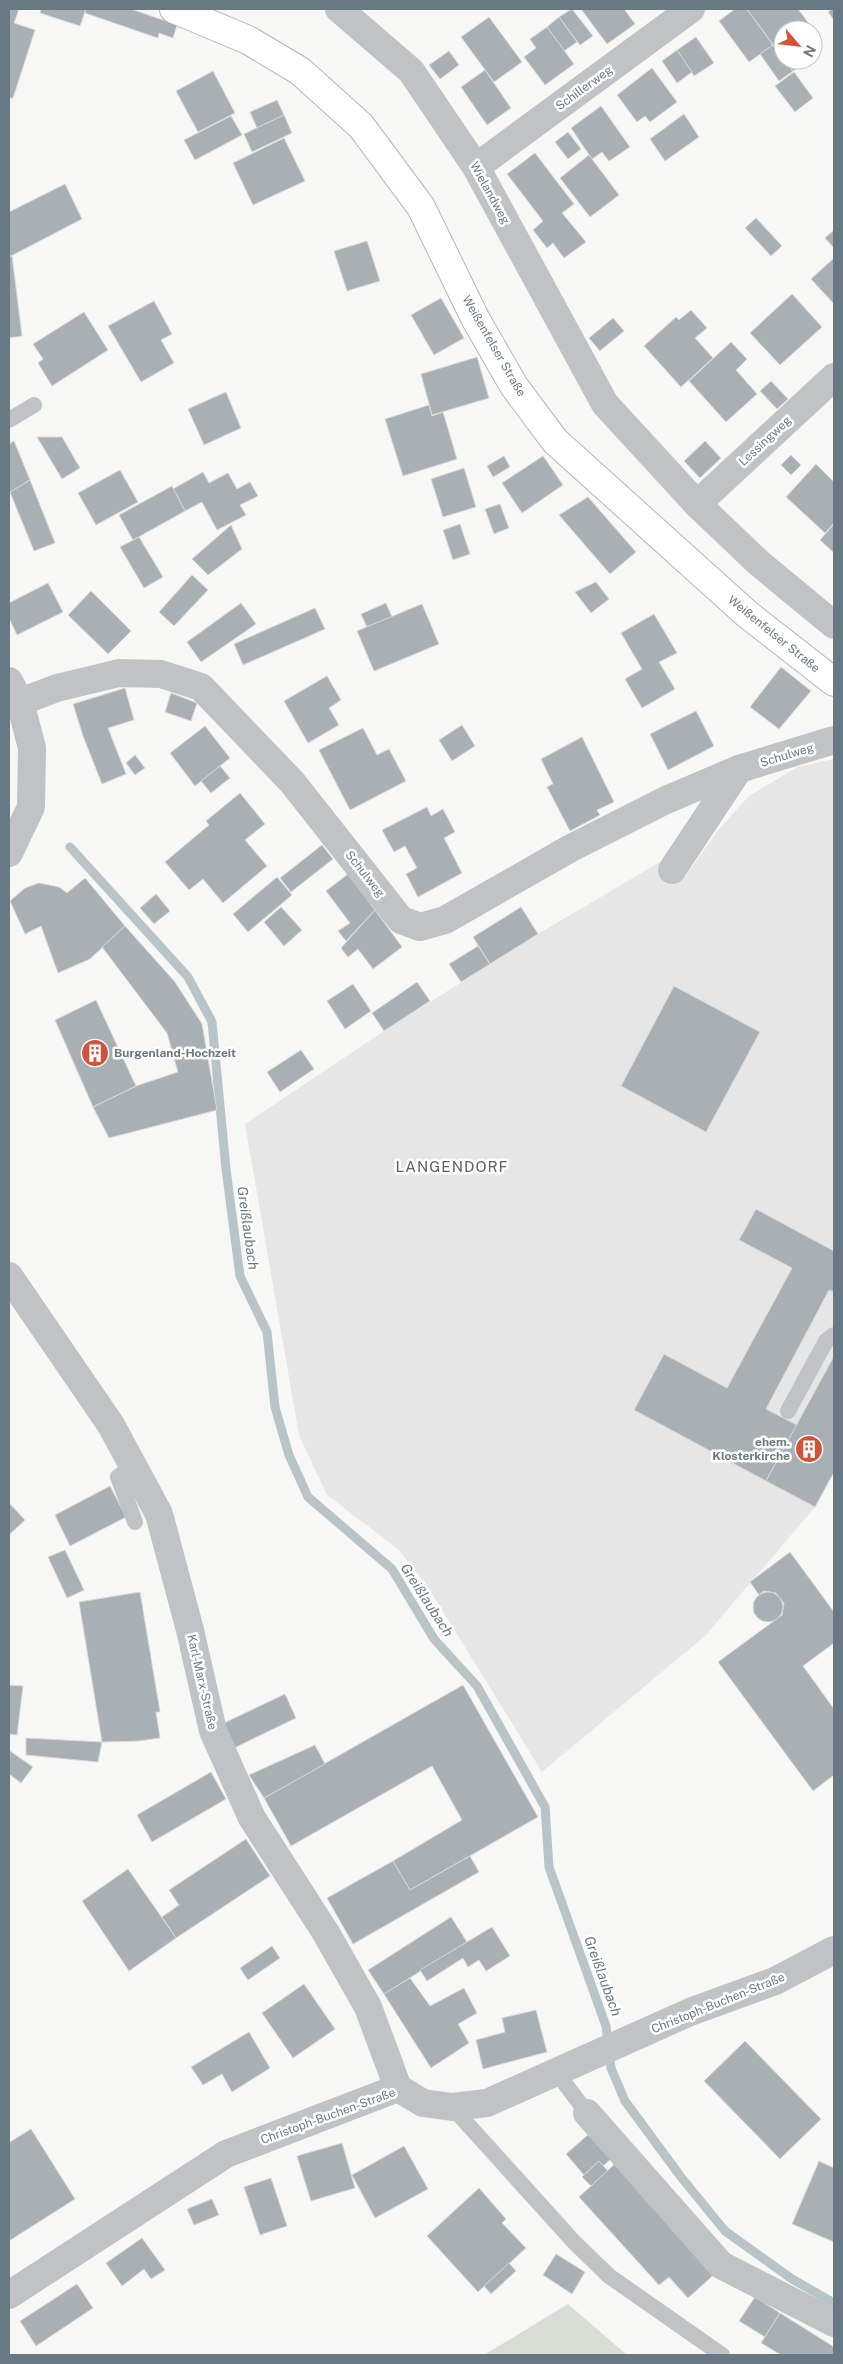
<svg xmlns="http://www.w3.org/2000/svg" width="843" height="2364" viewBox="0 0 843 2364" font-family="'Public Sans',sans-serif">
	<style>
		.built { fill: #e5e6e5 }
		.green { fill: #d8dcd4 }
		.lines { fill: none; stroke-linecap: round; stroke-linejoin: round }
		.stream { stroke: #b9c4c8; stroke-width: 9 }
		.building { fill: #a9b0b5; stroke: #d9d9d7 }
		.secondary-casing { stroke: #b1b7bb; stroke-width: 30 }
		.lane { stroke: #bfc3c6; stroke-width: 16 }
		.street { stroke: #bfc3c6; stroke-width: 28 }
		.secondary { stroke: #fff; stroke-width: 28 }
		.labels { text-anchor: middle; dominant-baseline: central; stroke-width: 5; stroke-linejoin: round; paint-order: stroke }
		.street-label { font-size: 12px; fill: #697983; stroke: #fff }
		.poi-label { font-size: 12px; font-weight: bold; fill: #697983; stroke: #fff; text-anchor: start }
		.water-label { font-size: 14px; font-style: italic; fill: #657a7f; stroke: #fff }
		.quarter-label { font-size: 15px; letter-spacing: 1px; fill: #576269; stroke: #fff }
	</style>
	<rect width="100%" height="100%" fill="#f7f7f5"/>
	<path class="built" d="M834 759V1356L767 1481 815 1507 705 1636 542 1772 428 1587 398 1549 327 1495 299 1435 245 1124 384 1031 538 934 660 862 684 878 719 829 749 796 798 767Z"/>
	<path class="green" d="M568 2304 627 2355H484Z"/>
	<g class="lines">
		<path class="stream" d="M70 847 188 977 212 1022 226 1169 240 1276 267 1332 275 1407 289 1455 308 1497 392 1569 434 1639 477 1686 545 1807 549 1867 606 2026 611 2068 625 2101 681 2177 725 2231 792 2279 834 2303"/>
	</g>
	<g class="building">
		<path d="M9 9H19L14 23 35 30 13 98H9Z"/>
		<path d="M41 9H86L80 26 40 13Z"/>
		<path d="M86 9H131L177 25 173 38 159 33 158 38 85 13Z"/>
		<path d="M572 9 593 36 580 45 559 17Z"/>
		<path d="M581 9H624L635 24 607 44Z"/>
		<path d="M735 9H747L773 45 749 62 719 21Z"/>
		<path d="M747 9H798L815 32 813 34V30H783V58Z"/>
		<path d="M832 9H834V20L828 12Z"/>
		<path d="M489 17 522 62 494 82 461 37Z"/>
		<path d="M559 17 577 42 564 51 547 27Z"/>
		<path d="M547 27 574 64 545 85 524 57 536 48 530 39Z"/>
		<path d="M696 37 714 63 694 76 677 50Z"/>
		<path d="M773 45 793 71 779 81 760 54Z"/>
		<path d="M677 50 692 72 677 83 662 61Z"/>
		<path d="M449 51 459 65 440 79 429 65Z"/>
		<path d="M785 60H804L806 62 793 71Z"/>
		<path d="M652 68 677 102 650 122 645 116 637 122 617 95Z"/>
		<path d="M485 70 511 108 487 125 461 87Z"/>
		<path d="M213 71 235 113 198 132 176 91Z"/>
		<path d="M794 72 813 98 795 112 775 86Z"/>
		<path d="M277 100 284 115 257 128 250 112Z"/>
		<path d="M601 106 630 147 609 161 602 152 592 159 571 128Z"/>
		<path d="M684 114 699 137 665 161 650 139Z"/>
		<path d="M284 115 292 133 252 152 244 134Z"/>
		<path d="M231 116 242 135 195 160 184 140Z"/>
		<path d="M568 132 581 149 568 159 555 142Z"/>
		<path d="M284 138 305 181 253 205 233 163Z"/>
		<path d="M535 153 574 204 562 213 586 242 564 258 553 243 547 248 533 230 543 221 507 174Z"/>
		<path d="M589 155 619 195 590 217 560 178Z"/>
		<path d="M65 184 82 219 9 257V212Z"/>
		<path d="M756 218 782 246 771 256 745 228Z"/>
		<path d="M834 230V248L825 238Z"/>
		<path d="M367 241 380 281 347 291 334 251Z"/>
		<path d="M12 256 22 336 9 338V257Z"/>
		<path d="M834 258V304L811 279Z"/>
		<path d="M792 294 822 327 780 365 750 333Z"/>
		<path d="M441 298 464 338 434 355 411 315Z"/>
		<path d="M154 301 172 334 161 340 174 363 141 382 108 326Z"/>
		<path d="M691 310 707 328 695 338 713 358 681 387 644 346 676 317 679 320Z"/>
		<path d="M84 312 108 350 52 386 38 363 43 359 33 344Z"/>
		<path d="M613 318 624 331 600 351 589 338Z"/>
		<path d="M731 342 747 359 736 370 757 394 726 422 689 381Z"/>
		<path d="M477 357 489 398 432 415 421 374Z"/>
		<path d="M771 381 788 399 777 409 760 391Z"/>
		<path d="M226 392 241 428 204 445 188 409Z"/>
		<path d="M429 405 432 416 443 412 457 459 403 476 385 419Z"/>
		<path d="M37 437H62L80 468 62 479Z"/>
		<path d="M14 441 30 480 9 493V444Z"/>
		<path d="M705 441 721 458 700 478 684 461Z"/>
		<path d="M791 455 801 465 791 475 781 465Z"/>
		<path d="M504 456 510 467 493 477 487 466Z"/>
		<path d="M543 456 563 485 522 513 502 483Z"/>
		<path d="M816 464 834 482V523L825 533 786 497Z"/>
		<path d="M464 468 476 507 443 517 431 479Z"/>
		<path d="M120 470 138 502 96 525 78 493Z"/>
		<path d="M203 472 209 483 228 473 237 489 250 482 258 496 240 505 246 515 217 530 202 502 185 511 173 489Z"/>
		<path d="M30 480 55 543 34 551 10 492Z"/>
		<path d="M172 486 185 511 133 540 119 515Z"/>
		<path d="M588 497 636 552 610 574 559 515Z"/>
		<path d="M500 504 509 528 494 534 485 509Z"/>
		<path d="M460 524 470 554 453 560 443 530Z"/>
		<path d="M834 524V553L820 540Z"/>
		<path d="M231 525 242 549 208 575 192 559Z"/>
		<path d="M139 537 163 577 144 588 120 547Z"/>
		<path d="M192 575 208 590 174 626 159 612Z"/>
		<path d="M596 582 609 599 591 613 575 592Z"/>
		<path d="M48 583 63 612 17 635 9 618V603Z"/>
		<path d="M91 591 131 631 108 654 68 615Z"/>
		<path d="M241 603 256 624 201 662 187 642Z"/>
		<path d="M386 603 392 617 367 627 361 614Z"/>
		<path d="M422 604 439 644 374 671 357 631Z"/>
		<path d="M315 608 325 629 243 665 234 644Z"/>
		<path d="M654 614 677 653 659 662 675 689 642 708 625 679 642 669 621 633Z"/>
		<path d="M781 667 811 691 779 729 750 707Z"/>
		<path d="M327 676 341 700 329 708 339 725 308 743 284 701Z"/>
		<path d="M125 688 134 720 108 728 126 774 102 784 83 736 73 704Z"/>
		<path d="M171 693 197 703 191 721 165 712Z"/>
		<path d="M696 711 714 746 668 770 650 734Z"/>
		<path d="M462 725 475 746 452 761 439 740Z"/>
		<path d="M205 726 230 758 195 786 170 753Z"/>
		<path d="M363 728 377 755 389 749 406 781 350 810 319 750Z"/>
		<path d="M582 737 614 802 597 810 600 815 570 831 547 787 553 784 541 759Z"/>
		<path d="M135 755 145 768 135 775 126 763Z"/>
		<path d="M220 766 230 778 211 793 201 781Z"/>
		<path d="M240 793 265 824 245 840 267 866 223 903 203 879 189 890 165 862 209 825 206 821Z"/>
		<path d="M427 807 431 816 443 809 455 832 444 838 462 873 418 897 406 874 417 868 405 846 394 852 382 830Z"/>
		<path d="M322 845 333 859 291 892 280 878Z"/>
		<path d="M348 874 375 910 346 941 338 931 350 923 326 891Z"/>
		<path d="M277 877 292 895 248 932 233 914Z"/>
		<path d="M85 878 125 926 90 959 58 973 41 926 25 934 10 901 25 888 39 883 59 887 67 893Z"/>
		<path d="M156 894 170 911 154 924 140 908Z"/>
		<path d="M281 907 302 930 284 946 264 922Z"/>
		<path d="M521 907 538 934 490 964 473 937Z"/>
		<path d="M375 910 402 947 373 969 358 949 348 957 341 948Z"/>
		<path d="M125 926 175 982 202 1024 217 1110 109 1138 93 1107 136 1086 178 1072 167 1033 102 947Z"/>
		<path d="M478 946 490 964 461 982 449 964Z"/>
		<path d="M417 982 430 1001 384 1031 372 1013Z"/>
		<path d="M353 984 371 1011 345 1029 327 1001Z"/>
		<path d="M674 986 760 1032 706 1132 621 1086Z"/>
		<path d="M96 1000 136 1086 93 1107 55 1020Z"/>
		<path d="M301 1050 314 1069 280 1092 267 1072Z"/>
		<path d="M756 1209 834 1251V1292L829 1290 766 1409 797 1425 766 1481 634 1410 664 1354 727 1388 792 1268 739 1240Z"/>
		<path d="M834 1356V1472L815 1507 766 1481Z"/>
		<path d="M110 1486 126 1517 70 1546 55 1515Z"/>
		<path d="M9 1503 25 1520 9 1535Z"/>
		<path d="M65 1550 84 1590 67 1598 48 1557Z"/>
		<path d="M790 1552 834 1612V1643L803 1666 834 1709V1775L813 1791 718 1662 782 1615 784 1603 776 1593 764 1591 759 1595 750 1582Z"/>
		<circle cx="768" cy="1607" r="15"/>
		<path d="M140 1592 160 1712H156L160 1738 139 1741 102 1742 79 1602Z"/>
		<path d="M9 1685 23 1686 17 1735 9 1734Z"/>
		<path d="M463 1685 538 1817 410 1890 393 1861 462 1820 432 1766 291 1846 264 1798Z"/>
		<path d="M285 1694 296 1718 234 1748 222 1724Z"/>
		<path d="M26 1738 102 1742 98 1762 26 1755Z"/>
		<path d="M315 1745 325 1764 264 1798 249 1775Z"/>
		<path d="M10 1751 33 1767 21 1783 9 1774Z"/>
		<path d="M211 1772 226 1799 152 1842 137 1815Z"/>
		<path d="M246 1839 270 1876 176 1938 162 1917 179 1905 169 1890Z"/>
		<path d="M470 1856 479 1872 353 1944 327 1898 393 1861 410 1890Z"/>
		<path d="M128 1869 176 1938 129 1971 82 1901Z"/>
		<path d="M451 1917 467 1942 384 1994 368 1970Z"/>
		<path d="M492 1927 510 1956 486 1971 479 1960 468 1967 463 1958 427 1981 420 1970Z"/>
		<path d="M272 1946 280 1958 248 1980 240 1968Z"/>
		<path d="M410 1978 430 2006 464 1988 477 2013 458 2024 469 2043 431 2068 384 1994Z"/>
		<path d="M304 1984 335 2029 293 2058 262 2013Z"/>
		<path d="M536 2010 547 2052 483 2069 476 2040 505 2032 502 2018Z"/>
		<path d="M249 2032 270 2068 232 2092 222 2074 203 2085 191 2067Z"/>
		<path d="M745 2041 821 2119 780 2159 704 2081Z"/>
		<path d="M31 2129 75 2199 9 2241V2141L10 2142Z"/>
		<path d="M590 2133 612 2158 603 2166 599 2161 584 2175 566 2154Z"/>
		<path d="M342 2143 355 2188 311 2201 297 2156Z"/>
		<path d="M404 2146 428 2189 375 2218 352 2175Z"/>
		<path d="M599 2161 608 2171 591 2186 582 2177Z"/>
		<path d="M618 2161 718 2271 688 2298 669 2277 659 2285 579 2197Z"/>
		<path d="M819 2161 834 2168V2242L792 2224Z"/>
		<path d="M271 2178 287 2226 260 2235 244 2187Z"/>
		<path d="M479 2188 506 2219 502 2223 526 2248 478 2292 427 2236Z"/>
		<path d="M212 2199 219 2215 194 2225 187 2209Z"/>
		<path d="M142 2238 165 2270 151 2279 144 2269 122 2286 106 2263Z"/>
		<path d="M556 2254 585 2272 572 2294 543 2275Z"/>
		<path d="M509 2263 516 2271 491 2294 484 2286Z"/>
		<path d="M77 2284 93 2308 36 2346 20 2321Z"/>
		<path d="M755 2297 780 2313 765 2337 739 2321Z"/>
		<path d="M780 2313 834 2347V2355H781L761 2343Z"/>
	</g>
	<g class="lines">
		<g class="secondary-casing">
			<path id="secondary" d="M174 9 248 40 300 71 361 126 421 207 475 318 514 386 555 441 747 614 834 682"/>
		</g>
		<g class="lane">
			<path d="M9 420 34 405"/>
			<path d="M788 1411 826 1341 834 1335"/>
			<path d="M133 1466 118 1477 135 1522"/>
			<path d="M557 2073 587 2113"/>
			<path d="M452 2107 574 2242 609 2276 722 2355"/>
		</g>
		<g class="street">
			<path d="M339 9 411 71 476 167 605 404 697 504"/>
			<path d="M476 167 691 9"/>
			<path d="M834 377 697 504 759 563 834 625"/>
			<path d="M9 681 20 702 32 748 31 807 9 853"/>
			<path d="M20 702 57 688 119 673 161 674 201 687 292 782 401 920 420 927 445 920 571 848 666 800 739 769 834 740"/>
			<path d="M672 870 739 769"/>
			<path d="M9 1276 111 1425 159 1514 190 1630 213 1731 252 1818 326 1933 368 2007 398 2088"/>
			<path d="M398 2088 423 2103 452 2107 487 2103 690 2012 775 1981 834 1950"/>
			<path d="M587 2113 721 2265 834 2323"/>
			<path d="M9 2295 226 2154 398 2088"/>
		</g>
		<use href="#secondary" class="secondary"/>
	</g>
	<defs>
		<g id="building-disc" transform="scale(1.4375)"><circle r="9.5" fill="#d2533a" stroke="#fff"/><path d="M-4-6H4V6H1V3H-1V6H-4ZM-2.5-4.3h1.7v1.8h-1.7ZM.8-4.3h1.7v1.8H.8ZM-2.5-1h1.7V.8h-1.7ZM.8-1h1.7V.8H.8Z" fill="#fff"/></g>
	</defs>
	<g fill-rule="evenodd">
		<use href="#building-disc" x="95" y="1053"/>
		<use href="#building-disc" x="809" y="1449"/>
	</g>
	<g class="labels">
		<g class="street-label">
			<text transform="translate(584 88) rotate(-36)">Schillerweg</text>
			<text transform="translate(490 193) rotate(61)">Wielandweg</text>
			<text transform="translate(494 346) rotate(60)">Weißenfelser Straße</text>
			<text transform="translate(765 441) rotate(-43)">Lessingweg</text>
			<text transform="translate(774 634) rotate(39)">Weißenfelser Straße</text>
			<text transform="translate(787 755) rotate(-17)">Schulweg</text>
			<text transform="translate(365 874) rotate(52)">Schulweg</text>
			<text transform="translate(202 1682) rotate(77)">Karl-Marx-Straße</text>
			<text transform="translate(718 2003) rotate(-22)">Christoph-Buchen-Straße</text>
			<text transform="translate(328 2116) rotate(-20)">Christoph-Buchen-Straße</text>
		</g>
		<g class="poi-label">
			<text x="114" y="1053">Burgenland-Hochzeit</text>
			<text x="790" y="1442" text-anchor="end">ehem.<tspan x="790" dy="14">Klosterkirche</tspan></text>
		</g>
		<g class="water-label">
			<text transform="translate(248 1228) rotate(82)">Greißlaubach</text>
			<text transform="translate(427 1600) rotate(57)">Greißlaubach</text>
			<text transform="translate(603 1976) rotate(70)">Greißlaubach</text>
		</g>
		<g class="quarter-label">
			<text x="452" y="1166">LANGENDORF</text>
		</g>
	</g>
	<rect width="843" height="2364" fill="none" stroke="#697983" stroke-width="20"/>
	<g transform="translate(798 45) rotate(118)"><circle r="24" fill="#ffffff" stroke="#c3c9cd"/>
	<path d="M0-4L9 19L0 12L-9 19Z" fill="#d2533a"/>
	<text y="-8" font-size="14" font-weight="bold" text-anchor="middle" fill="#697983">N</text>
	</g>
</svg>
